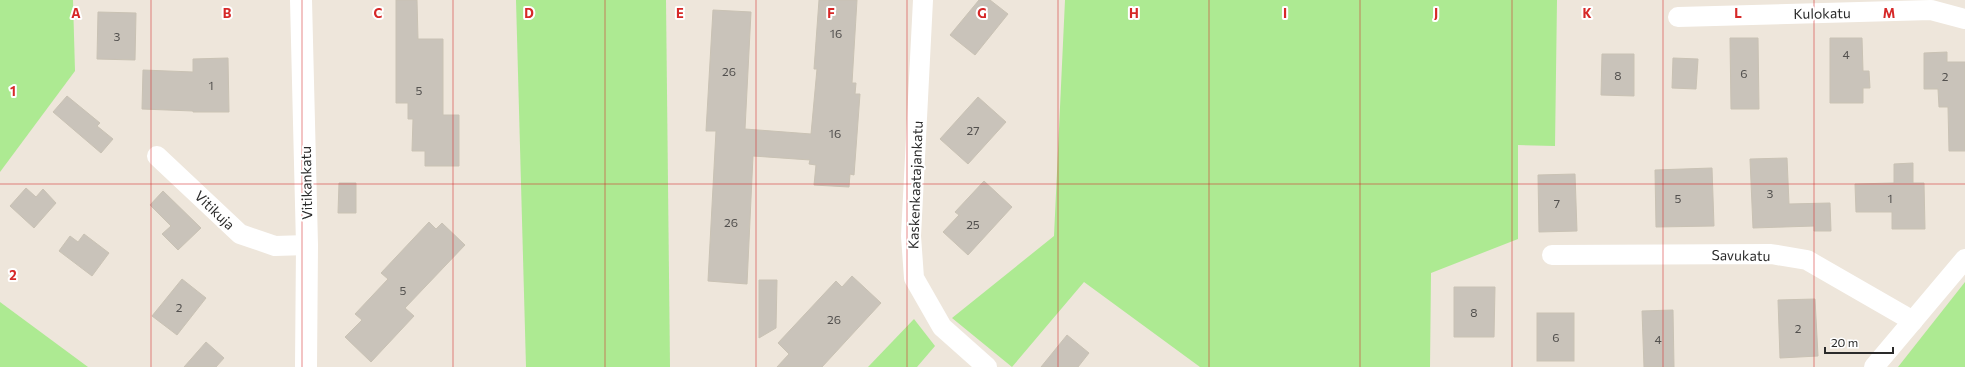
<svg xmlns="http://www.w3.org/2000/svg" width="1965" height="367" viewBox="0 0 1965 367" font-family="Commissioner,sans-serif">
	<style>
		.green { fill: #adea92 }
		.building { fill: #c9c3ba; stroke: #c9c2b4 }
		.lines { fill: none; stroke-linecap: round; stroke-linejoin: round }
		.street { stroke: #fff; stroke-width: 20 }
		.secondary { stroke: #fff; stroke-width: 22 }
		.grid { fill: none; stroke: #d62828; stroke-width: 1; stroke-opacity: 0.55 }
		.labels { text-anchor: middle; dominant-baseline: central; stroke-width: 4; stroke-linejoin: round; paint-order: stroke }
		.number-label { font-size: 12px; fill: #52504e }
		.street-label { font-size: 14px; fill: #2a2a2a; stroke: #fff }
		.grid-label { font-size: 13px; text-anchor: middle; font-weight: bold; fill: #d62828; stroke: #fff; stroke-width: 4; stroke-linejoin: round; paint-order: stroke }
	</style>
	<rect width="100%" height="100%" fill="#eee6db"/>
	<g class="green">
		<path d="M0 0H73L75 71 0 172Z"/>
		<path d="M516 0H666L670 367H526Z"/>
		<path d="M1065 0H1557L1555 146 1518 145V239L1431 273 1430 367H1200L1084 282 1012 367 952 318 1054 236Z"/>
		<path d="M1965 282V367H1898Z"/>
		<path d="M0 302 88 367H0Z"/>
		<path d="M914 319 935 346 917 367H868Z"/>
	</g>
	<g class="building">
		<path d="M396 0H417L418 39H443V115H459V166H425V151H412L413 119H408V103H396Z"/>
		<path d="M819 0H857L852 83H856L855 94H860L854 175 850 174 849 187 814 185 816 165 809 164 810 160 753 156 747 284 708 281 716 131H706L713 10 751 12 745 129 811 134 817 69H814Z"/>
		<path d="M979 0H990L1008 14 975 55 950 35Z"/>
		<path d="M98 12 136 13 135 60 97 59Z"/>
		<path d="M1730 38H1758L1759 109H1731Z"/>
		<path d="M1830 38H1862L1863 71H1869L1870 88H1863V103H1830Z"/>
		<path d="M1947 52V62H1965V151H1949L1948 107H1939L1938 89H1924V53Z"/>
		<path d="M1602 54H1634V96L1601 95Z"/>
		<path d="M228 58 229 112H193V111L142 109 143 70 193 72V59Z"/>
		<path d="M1673 58 1698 59 1696 89 1672 88Z"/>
		<path d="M67 96 100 123 97 126 113 139 101 153 53 112Z"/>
		<path d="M978 97 1006 122 968 164 940 139Z"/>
		<path d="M1787 158 1789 204 1830 203 1831 231H1814V226L1753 228 1750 159Z"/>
		<path d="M1913 163V183H1924L1925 229H1892V212H1856L1855 184 1894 183V164Z"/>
		<path d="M1712 168 1714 226 1656 227 1655 170Z"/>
		<path d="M1575 174 1577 231 1539 232 1538 175Z"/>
		<path d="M984 181 1012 207 968 255 943 232 959 215 955 212Z"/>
		<path d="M339 183H356V213H338Z"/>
		<path d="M26 188 36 197 43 189 56 203 34 228 10 206Z"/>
		<path d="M163 191 201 228 178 250 162 234 171 226 150 205Z"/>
		<path d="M429 222 436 229 442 223 465 245 405 308 414 316 371 362 345 337 362 320 355 314 388 279 381 273Z"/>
		<path d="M84 234 109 253 92 276 59 251 70 236 78 242Z"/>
		<path d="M852 276 881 303 822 367H777L789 354 778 343 836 281 842 287Z"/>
		<path d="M182 279 206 298 177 335 152 316Z"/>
		<path d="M759 280H777L776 328 759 338Z"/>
		<path d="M1454 287H1495L1494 337H1454Z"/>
		<path d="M1815 299 1818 356 1780 358 1778 300Z"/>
		<path d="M1673 310 1674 367H1644L1642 311Z"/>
		<rect x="1537" y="313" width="37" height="48"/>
		<path d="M1067 335 1089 353 1078 367H1041Z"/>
		<path d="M206 342 224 358 216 367H184Z"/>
	</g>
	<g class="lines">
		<g class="street">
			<path d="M923 0 911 236 914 278 942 327 987 367"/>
			<path d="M1678 17 1931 10 1965 19"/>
			<path d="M157 156 240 234 275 246 307 245"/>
			<path d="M1552 255 1771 254 1807 260 1913 321"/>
			<path d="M1874 367 1965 259"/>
		</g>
		<path class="secondary" d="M301 0 307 245 306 367"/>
	</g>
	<path class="grid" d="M151 0V367M302 0V367M453 0V367M605 0V367M756 0V367M907 0V367M1058 0V367M1209 0V367M1360 0V367M1512 0V367M1663 0V367M1814 0V367M0 184H1965"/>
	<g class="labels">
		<g class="number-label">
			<text x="836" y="33">16</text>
			<text x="117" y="36">3</text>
			<text x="1846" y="54">4</text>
			<text x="729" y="71">26</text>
			<text x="1744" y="73">6</text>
			<text x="1618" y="75">8</text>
			<text x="1945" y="76">2</text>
			<text x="211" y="85">1</text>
			<text x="419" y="90">5</text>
			<text x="973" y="130">27</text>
			<text x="835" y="133">16</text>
			<text x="1770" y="193">3</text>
			<text x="1678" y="198">5</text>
			<text x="1890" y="198">1</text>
			<text x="1557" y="203">7</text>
			<text x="731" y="222">26</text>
			<text x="973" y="224">25</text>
			<text x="403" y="290">5</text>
			<text x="179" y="307">2</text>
			<text x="1474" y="312">8</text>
			<text x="834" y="319">26</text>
			<text x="1798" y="328">2</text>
			<text x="1556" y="337">6</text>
			<text x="1658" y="339">4</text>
		</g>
		<g class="street-label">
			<text transform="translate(1822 13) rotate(-1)">Kulokatu</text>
			<text transform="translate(306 183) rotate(-91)">Vitikankatu</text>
			<text transform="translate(915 185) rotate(-88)">Kaskenkaatajankatu</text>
			<text transform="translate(215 210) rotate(44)">Vitikuja</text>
			<text transform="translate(1741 255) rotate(1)">Savukatu</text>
		</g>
	</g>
	<g class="grid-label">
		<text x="76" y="18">A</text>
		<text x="227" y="18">B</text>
		<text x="378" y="18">C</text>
		<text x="529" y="18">D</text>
		<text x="680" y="18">E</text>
		<text x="831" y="18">F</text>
		<text x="982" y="18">G</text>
		<text x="1134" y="18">H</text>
		<text x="1285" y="18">I</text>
		<text x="1436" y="18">J</text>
		<text x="1587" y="18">K</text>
		<text x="1738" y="18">L</text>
		<text x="1889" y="18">M</text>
		<text x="13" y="96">1</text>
		<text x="13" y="280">2</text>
	</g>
	<path d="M1825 347v6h68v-6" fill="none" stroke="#2a2a2a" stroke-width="2"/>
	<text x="1831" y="347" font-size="12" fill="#2a2a2a" stroke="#ffffff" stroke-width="3" paint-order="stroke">20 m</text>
</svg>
